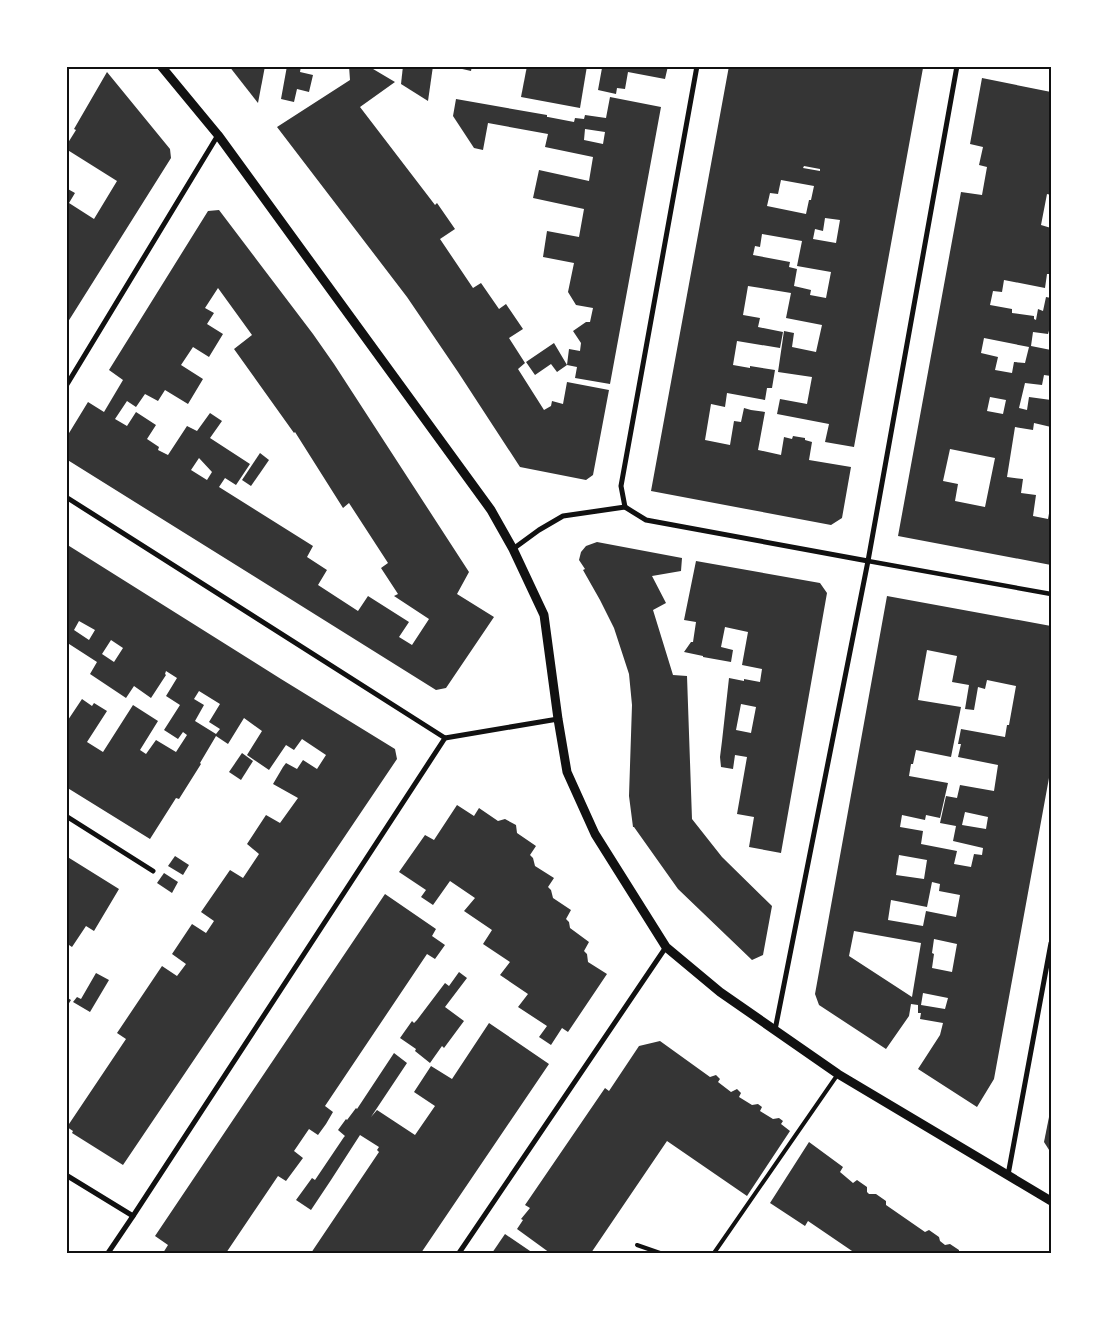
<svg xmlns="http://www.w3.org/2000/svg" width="1117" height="1319" viewBox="0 0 1117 1319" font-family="Ubuntu,sans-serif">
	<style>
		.building { fill: #353535; fill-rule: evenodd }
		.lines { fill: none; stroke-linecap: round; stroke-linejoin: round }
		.service { stroke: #111; stroke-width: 4 }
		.pedestrian { stroke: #111; stroke-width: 4.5 }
		.minor { stroke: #111; stroke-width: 5 }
		.tertiary { stroke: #111; stroke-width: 9 }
		.neatline { fill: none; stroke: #111; stroke-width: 2 }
	</style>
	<rect width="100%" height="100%" fill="#fff"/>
	<g class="building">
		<path d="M229 66H265L258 103Z"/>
		<path d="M287 66H301L300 72 313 75 309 92 297 89 294 102 281 99Z"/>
		<path d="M349 66H365L366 67 368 66 395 82 360 107 435 205 437 203 455 229 440 239 473 288 481 283 499 309 506 304 523 329 509 338 525 363 518 369 544 410 551 406 552 401 563 404 567 382 609 390 593 475 586 480 520 467 458 372 407 297 277 127 350 80Z"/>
		<path d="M403 66H433L428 101 401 84Z"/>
		<path d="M459 66H472L471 71 458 68Z"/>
		<path d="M527 66H587L580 108 521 97Z"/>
		<path d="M598 66H668L665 79 628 72 625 89 617 88 616 94 598 90 602 68 598 67Z"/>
		<path d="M729 66H911L923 68 854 447 825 442 829 424 777 414 780 399 807 404 812 377 778 372 784 331 794 333 792 347 816 352 822 325 786 318 791 293 748 286 743 315 760 318 758 327 783 332 780 348 737 341 733 365 750 368V366L775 370 772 388H767L765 400 727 393 725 407 711 404 705 440 730 445 734 421 741 422 744 408 751 410 765 412 758 450 781 455 784 437 792 439 793 436 805 438V440L812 442 809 460 851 467 842 518 831 525 651 491ZM804 166 820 169V171L803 168ZM781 180 814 186 811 200H809L806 214 767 206 770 193 778 194ZM825 218 840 220 836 243 813 239 815 229 823 231ZM762 234 802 241 797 266 831 272 826 298 810 295 811 290 794 286 797 269 789 267 790 262 753 255 755 246 760 247Z"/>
		<path d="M107 72 170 149 171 158 66 325V188L75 193 69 203 94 219 117 181 66 149V146L76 130 74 129Z"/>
		<path d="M982 78 1051 92V195L1047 194 1041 225 1051 228V274H1047L1045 288 1004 280 1002 292 993 291 990 305 1012 309V313L1034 316V319L1036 320 1038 309 1043 311 1046 297 1051 298V324L1048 334 1033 332 1031 346 1051 350V376L1044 375 1042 385 1025 383 1019 408 1027 410 1029 397 1051 400V427L1034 423 1033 430 1015 427 1007 477 1023 479 1021 493 1036 495 1033 516 1048 519 1050 508H1051V565L898 536 961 192 982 195 987 167 979 165 983 147 970 144ZM984 338 1029 347 1025 363 1014 362 1012 373 995 370 998 357 981 353ZM990 397 1006 400 1003 414 987 411ZM950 449 995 458 985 507 955 501 958 484 943 481Z"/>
		<path d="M610 97 661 107 610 384 575 378 577 367 567 365 569 349 580 351 581 343 573 331 586 322H590L593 308 576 305 568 292 574 263 543 257 547 231 579 237 584 209 533 198 539 170 589 181 593 157 545 147 548 134 488 123 483 150 474 148 453 116 456 99 547 115V117H548L574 122 575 118 584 119 585 115 606 118ZM585 129 605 132 603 144 584 140Z"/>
		<path d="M219 210 313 334 334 364 469 572 457 594 494 617 446 688 436 690 66 459V438L88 402 104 412 123 380 109 370 208 211ZM218 288 252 335 234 349 294 433 295 432 343 508 349 503 388 563 381 568 398 594 394 596 429 619 412 645 399 637 409 622 368 596 358 611 318 585 327 570 307 557 313 546 219 487 225 478 236 485 250 464 210 438 222 421 210 413 197 431 187 426 168 455 158 450 159 447 147 439 156 425 136 412 127 426 115 419 127 401 136 407 145 394 158 401 165 390 188 404 203 379 181 365 193 347 209 357 223 334 207 324 214 313 205 308ZM199 458 212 472 207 480 191 470Z"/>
		<path d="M554 343 567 365 557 372 551 364 535 375 526 362Z"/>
		<path d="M260 453 269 460 251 486 242 480Z"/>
		<path d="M597 542 682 558 681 571 652 576 666 603 653 610 673 675 687 676 692 819 722 857 772 906 763 955 752 960 678 889 634 827H633L629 796 632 705 629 674 614 628 600 600 583 570 585 569 579 560 581 552 586 546Z"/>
		<path d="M66 544 281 679 395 749 397 759 123 1165 72 1133 73 1131 67 1127 126 1039 117 1033 162 966 177 976 186 964 172 954 192 924 206 933 214 921 201 912 230 870 243 878 259 854 247 844 266 815 280 823 298 798 273 784 283 767 286 763 297 769 303 760 317 769 326 755 302 739 294 750 286 745 269 770 247 755 262 731 244 718 228 744 216 736 200 763 201 764 179 799 176 798 150 839 66 787V723L82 699 92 706 94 703 107 711 87 742 103 752 133 705 158 721 140 750 146 754 156 740 176 752 187 735 183 732 178 739 164 730 180 705 166 696 177 678 166 671 165 674 166 675 151 698 134 686 126 698 90 674 97 662 66 642ZM79 621 95 630 89 640 74 630ZM111 640 123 648 114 662 102 654ZM199 691 220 704 209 722 220 729 216 734 195 721 204 705 194 699Z"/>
		<path d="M696 561 820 583 827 593 781 853 749 847 754 817 737 814 747 757 735 755 733 769 721 767 720 757 722 741 729 678 744 681V679L760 682 762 669 742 665 748 632 725 627 721 647 733 650 731 662 703 657V656L684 652 691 642H693L696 622 684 620ZM741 704 756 707 751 733 736 730Z"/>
		<path d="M887 596 1051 626V767L994 1079 977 1107 918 1069 940 1035 943 1023 920 1019 921 1013H918V1005L911 1004 909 1016 886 1049 819 1005 815 994ZM927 650 957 656 952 682 969 685 965 709 974 710 978 687 985 689 987 680 1016 686 1009 725H1007L1005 737 961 729 958 744H961L958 757 998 765 994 791 960 785 957 798 946 796 940 823 956 826 953 841 983 848 982 855 974 854 971 867 954 864 957 851 921 844 923 831 900 827 902 815 925 820 926 815 940 818 948 783 909 776 911 764H913L916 750 951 757 961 707 918 700ZM965 812 988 817 986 829 962 825ZM899 855 927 860 924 879 896 875ZM932 882 940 884 939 891 960 895 956 917 926 911 923 926 888 920 891 900 927 907ZM854 931 921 943 912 997 849 956ZM934 939 957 944 952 972 932 968 934 954 932 953ZM923 993 948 998 945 1009 921 1005Z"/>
		<path d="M242 753 253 761 241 780 229 772Z"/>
		<path d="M457 805 474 816 479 808 498 821 505 819 516 825 517 833 536 846 530 855 533 858 535 866 554 878 548 887 551 890 553 898 571 910 566 919 569 922 570 928 589 942 584 951 587 954 588 962 607 974 568 1032 562 1028 551 1045 539 1037 547 1026 518 1007 528 994 500 975 510 962 483 944 492 930 464 911 475 898 450 881 433 905 421 897 426 890 399 872 425 835 434 840Z"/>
		<path d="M66 856 119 889 94 931 86 926 72 947 66 943Z"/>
		<path d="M175 856 189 865 183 875 168 866Z"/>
		<path d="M164 873 178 882 172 893 157 883Z"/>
		<path d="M385 894 436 929 432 936 445 945 435 959 427 954 325 1106 333 1112 326 1124 318 1135 309 1129 294 1151 303 1158 286 1181 278 1176 226 1253H163L168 1245 155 1236Z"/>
		<path d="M459 972 467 978 445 1007 464 1021 444 1048 442 1046 430 1063 415 1051 416 1049 400 1038 412 1021 414 1023 417 1020 445 983 449 986Z"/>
		<path d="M96 973 109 980 90 1012 73 1002 77 997 81 999Z"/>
		<path d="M66 997 71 1000 66 1008Z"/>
		<path d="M489 1023 549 1064 421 1253H311L379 1152 377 1150 379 1147 360 1135 331 1180 311 1210 296 1200 312 1178 315 1180 344 1137 345 1136 338 1130 346 1119 347 1120 356 1108 357 1109 394 1053 407 1063 371 1117 377 1110 415 1135 435 1106 414 1092 431 1066 452 1079Z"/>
		<path d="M660 1041 710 1077 716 1075 720 1079 718 1082 731 1092 737 1089 741 1093 739 1097 752 1105 758 1104 762 1107 760 1111 773 1119 779 1118 783 1121 781 1124 790 1131 747 1196 667 1141 591 1253H550L517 1229 523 1220 521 1219 530 1208 525 1205 605 1088 609 1091 639 1046Z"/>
		<path d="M1050 1112H1051V1153L1044 1142Z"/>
		<path d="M809 1142 843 1167 840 1172 853 1183 857 1180 867 1187V1192L869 1194H876L886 1201V1205L925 1232 929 1230 939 1237 940 1241 945 1245 950 1244 959 1250V1253H855L808 1221 805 1226 770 1203Z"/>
		<path d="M505 1234 533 1253H492Z"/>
	</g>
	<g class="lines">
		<g class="service">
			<path d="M637 1245 660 1253"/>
			<path d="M714 1253 838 1074"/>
		</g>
		<path class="pedestrian" d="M868 561 1051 594"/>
		<g class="minor">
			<path d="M66 386 218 135"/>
			<path d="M66 497 445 738 558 719"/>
			<path d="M625 507 621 486 697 66"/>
			<path d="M513 549 539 530 563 516 625 507 646 520 868 561"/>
			<path d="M66 816 153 871"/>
			<path d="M775 1030 868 561 957 66"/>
			<path d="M66 1175 133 1216"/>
			<path d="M1008 1175 1051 943"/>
			<path d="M108 1253 133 1216 445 738"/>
			<path d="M459 1253 666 947"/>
		</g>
		<path class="tertiary" d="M161 66 218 135 491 510 513 549 544 615 558 719 567 772 595 834 666 947 720 992 838 1074 1051 1201"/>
	</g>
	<rect width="1117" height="1319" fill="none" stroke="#ffffff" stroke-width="135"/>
	<rect x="68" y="68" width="982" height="1184" class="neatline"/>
</svg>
